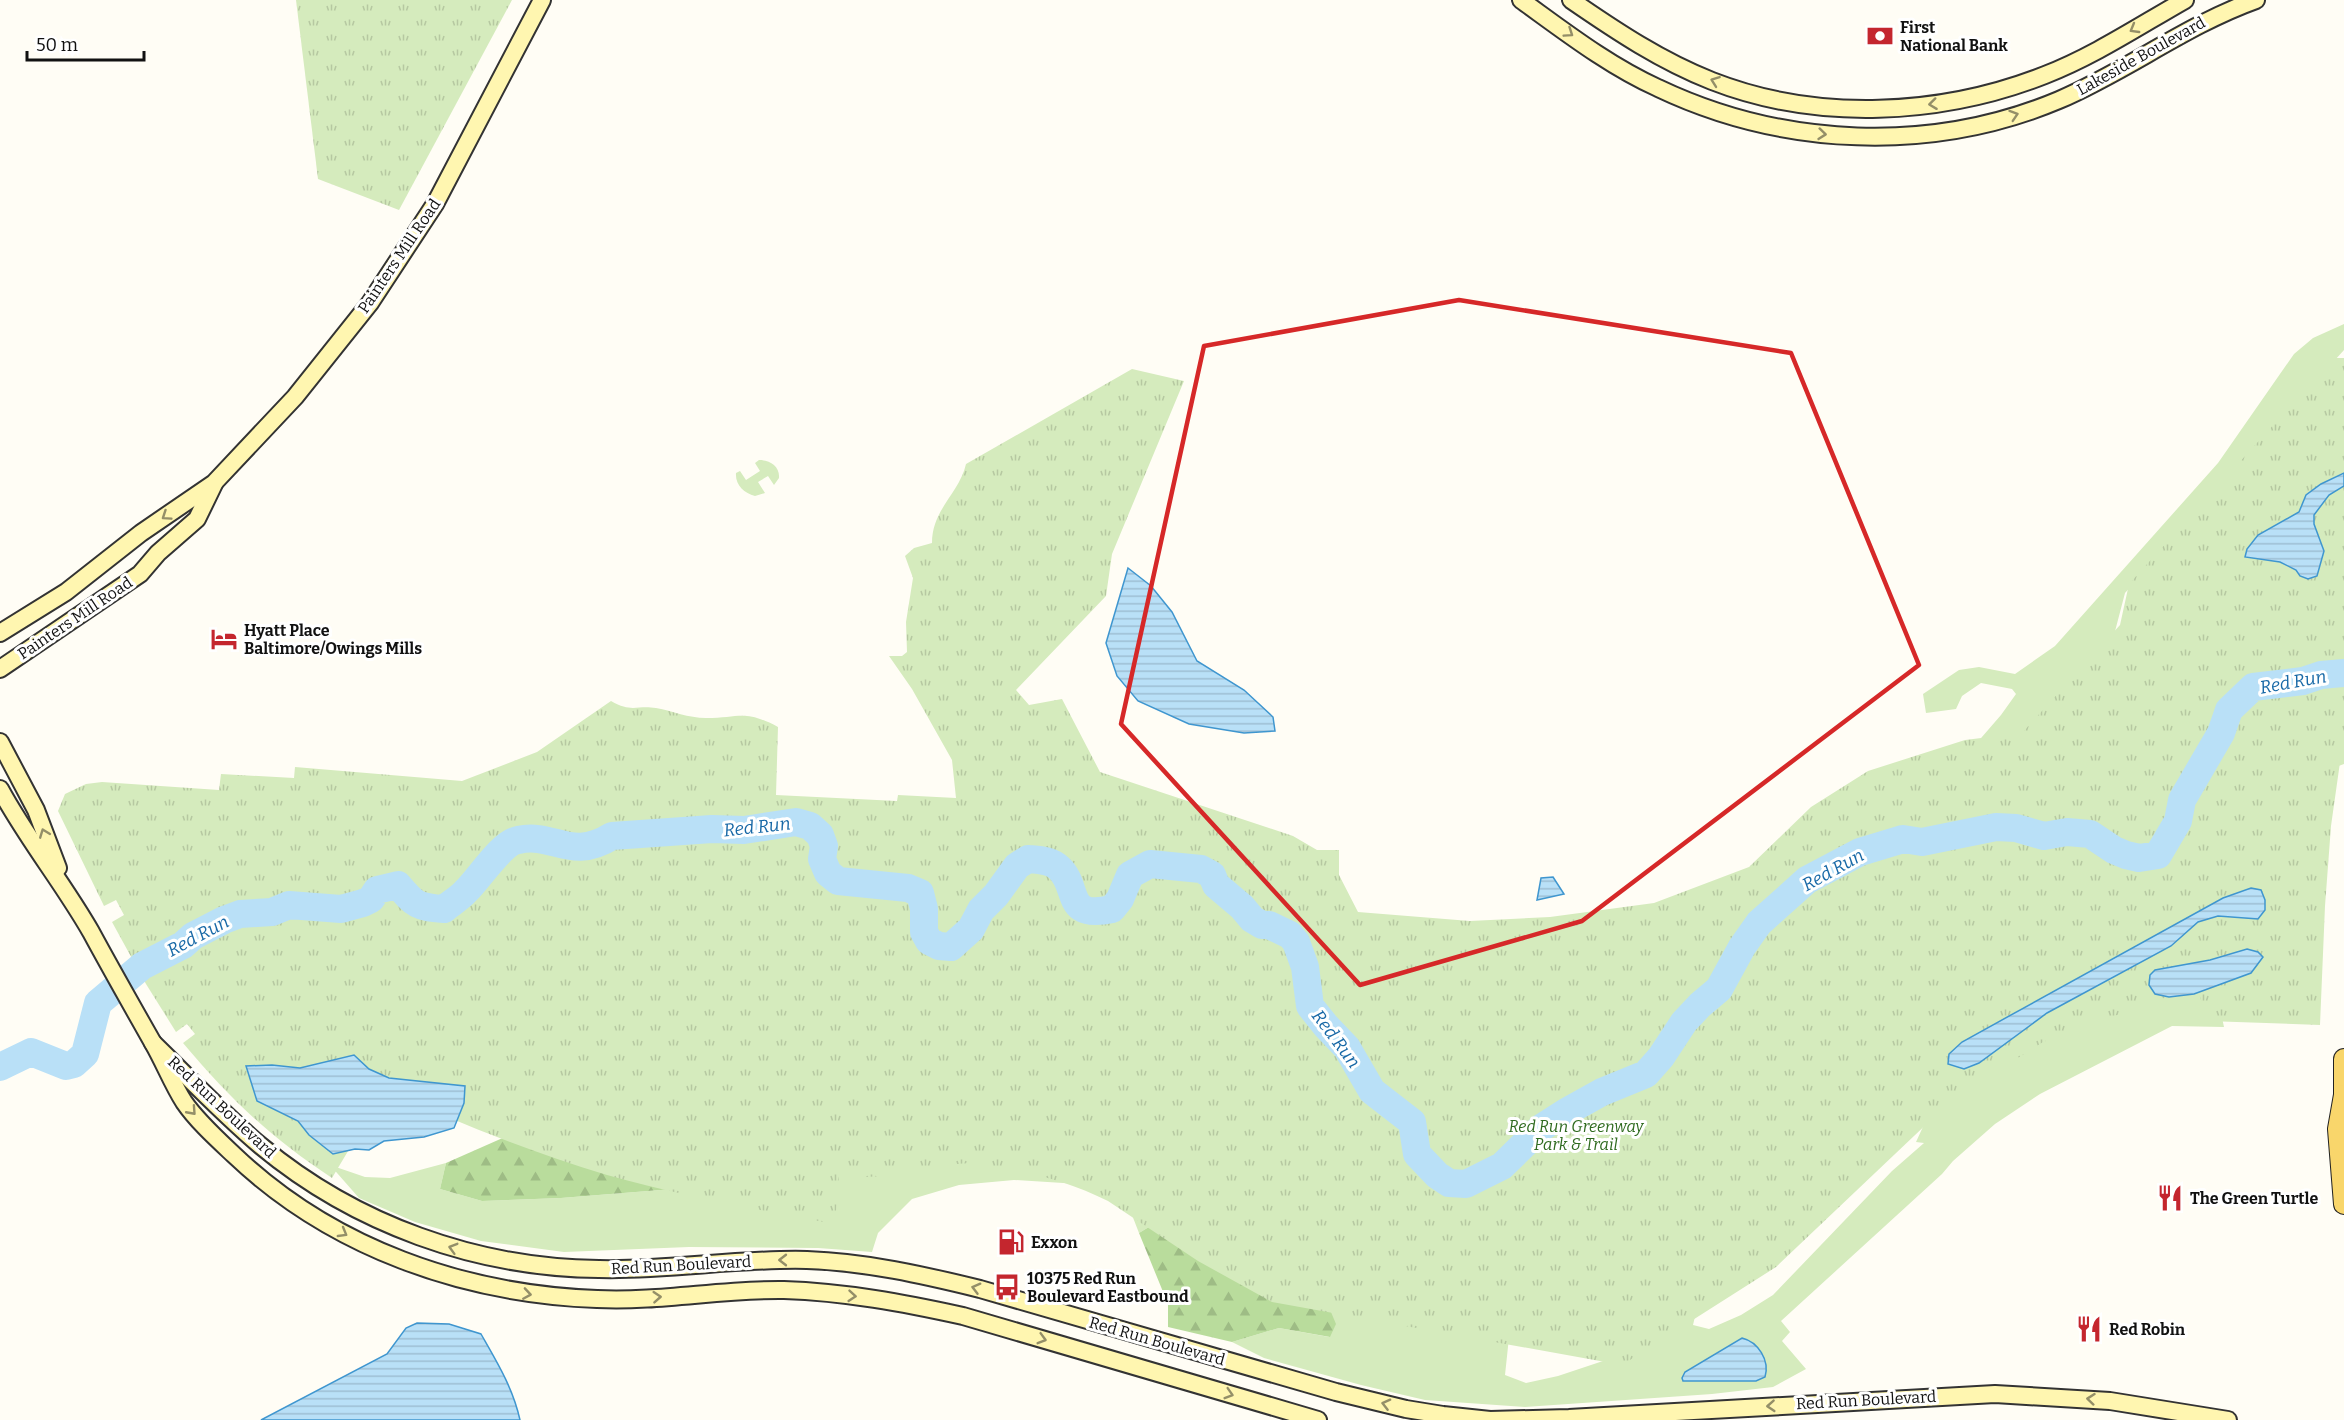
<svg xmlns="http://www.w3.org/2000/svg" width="2344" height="1420" viewBox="0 0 2344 1420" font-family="Bitter,serif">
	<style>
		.grass { fill: #d5ebbd; fill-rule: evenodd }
		.forest { fill: url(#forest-firs) }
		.park { fill: url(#park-tufts) }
		.water { fill: url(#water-rules); stroke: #3f96cf; stroke-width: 1.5 }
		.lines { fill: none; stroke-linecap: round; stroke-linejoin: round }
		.river { stroke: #b9e0f7; stroke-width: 28 }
		.secondary-casing { stroke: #333; stroke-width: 20 }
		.primary-casing { stroke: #222; stroke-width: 22 }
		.secondary { stroke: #fff6b0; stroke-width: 16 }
		.primary { stroke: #f9d66b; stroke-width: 20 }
		.oneway { stroke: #948f68 }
		.marked { fill: none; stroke: #d62828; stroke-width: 4.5; stroke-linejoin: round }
		.labels { text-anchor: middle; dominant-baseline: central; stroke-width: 6; stroke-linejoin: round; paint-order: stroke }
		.poi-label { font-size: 16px; font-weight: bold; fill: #111; stroke: #fff; text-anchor: start }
		.street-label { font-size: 16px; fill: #111; stroke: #fff }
		.park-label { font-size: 16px; font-style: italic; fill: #2f6b1f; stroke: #fff }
		.water-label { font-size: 18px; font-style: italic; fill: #1768a6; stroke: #fff }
	</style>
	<defs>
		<pattern id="forest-firs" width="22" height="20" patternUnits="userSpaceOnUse" patternTransform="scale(1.5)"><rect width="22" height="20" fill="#b9dc9c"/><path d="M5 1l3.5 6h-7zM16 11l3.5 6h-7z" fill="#9ebc85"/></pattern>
		<pattern id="park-tufts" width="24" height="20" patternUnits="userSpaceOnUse" patternTransform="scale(1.5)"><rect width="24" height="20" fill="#d5ebbd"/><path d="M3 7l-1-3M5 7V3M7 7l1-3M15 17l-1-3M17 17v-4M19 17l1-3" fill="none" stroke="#b6c8a1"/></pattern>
		<pattern id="water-rules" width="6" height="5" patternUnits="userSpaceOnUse" patternTransform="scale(1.5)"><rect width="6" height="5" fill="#b9e0f7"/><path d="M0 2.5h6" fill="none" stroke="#9ebfd3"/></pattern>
	</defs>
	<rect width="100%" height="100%" fill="#fffdf5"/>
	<g class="grass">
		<path d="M2344 324V350L2125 593 2113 639 1959 822 1904 827 2001 715 2016 694 2012 689 1981 683 1962 696 1956 709 1926 713 1923 694 1959 670 1979 667 2015 674 2055 646 2218 463 2294 354 2313 338Z"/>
		<path d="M759 460C770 460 780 466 779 478L774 485 768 476 758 482 765 493 755 496C744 493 735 485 736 473L740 471 746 480 760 471 755 463Z"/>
		<path d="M2344 690V764L2333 768 2325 829 2289 844 2265 900 2261 890 2251 888 2223 898 1962 1042 1949 1054 1948 1063 1964 1069 1979 1063 2047 1013 2126 969 2150 975 2149 985 2155 994C2179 1000 2201 991 2224 983L2221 1013 2224 1027 2172 1026 2040 1094 1995 1124 1953 1161 1942 1174 1781 1321 1790 1332 1782 1341 1806 1369 1773 1387 1712 1394 1525 1407 1425 1400 1361 1385 1264 1358 1232 1342 1279 1328 1329 1337 1335 1325 1323 1293 1300 1262 1292 1247 1315 1239 1185 1205 1139 1233 1132 1215 1115 1200 1079 1184 1014 1180 959 1185 912 1199 878 1233 872 1252 818 1248 689 1247 564 1252 481 1241 415 1222 359 1198 330 1165 365 1177 390 1178 446 1163 440 1189 482 1201 561 1198 748 1183 800 1157 856 1150 814 1136 767 1124 673 1107 620 1094 619 1082 653 1055 710 1049 741 1051 805 1037 838 1013 1005 1048 1274 1100 1320 1120 1366 1167 1402 1190 1455 1206 1485 1213 1523 1207 1577 1171 1610 1116 1635 1104 1644 1103 1690 1036 1745 975 1780 921 1841 874 1915 853 1801 998 1719 1072 1650 1164 1630 1200 1584 1225 1561 1256 1523 1258 1474 1267 1469 1290 1496 1307 1510 1328 1505 1375 1526 1383 1558 1376 1636 1350 1660 1323 1646 1298 1649 1286H1673L1700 1295 1693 1325 1709 1329 1741 1315 1773 1295 1892 1171 1924 1143 1916 1142 1927 1118 1936 1084 1942 1028 2003 1004 2088 944 2107 926 2166 902 2200 891 2252 838 2268 816 2272 795V746L2286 707 2302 699ZM859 1065 968 1082 1011 1097 1072 1098 1146 1126 1270 1143 1316 1158 1323 1164 1326 1173 1323 1181 1306 1187 1287 1186 1270 1181 1223 1155 1196 1149 1133 1140 1079 1138 1024 1115 908 1110 844 1095 823 1081 822 1073Z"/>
	</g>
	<g class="forest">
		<path d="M534 1124 748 1183 561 1198 482 1201 440 1189 446 1163Z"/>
		<path d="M1185 1205 1323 1293 1336 1324 1330 1337 1279 1328 1232 1342 1168 1327V1304L1139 1233Z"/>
	</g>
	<g class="park">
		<path d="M296 0H512L399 210 318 179Z"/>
		<path d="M2334 358H2344V734L2331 826 2325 906 2320 1025 2207 1021 2197 986 2043 1042 1953 1099 1776 1267 1622 1365 1272 1302 1198 1261 1108 1201C1074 1184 1041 1175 1003 1168 988 1165 973 1162 957 1164 915 1168 883 1182 839 1175L835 1224C758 1210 682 1196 607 1175 531 1152 457 1123 385 1089L332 1178C271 1138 230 1099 183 1043L195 1034 187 1024 176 1032 146 984 112 922 124 915 116 900 104 906 58 811 65 794 86 784 102 782 219 790 221 774 294 778 295 767 462 781 537 752 611 701C632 713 636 705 656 708 673 711 688 718 706 718 740 718 744 709 778 727L776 795 897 801 898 795 956 798 952 760 912 689 889 656H902L907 652 906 622 913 578 905 556 914 548 932 543C932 509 959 494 966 464L1132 369 1184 381 1112 554 1106 596 1016 690 1029 705 1062 699 1100 772 1293 836 1317 850H1339V875L1358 912 1470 921 1550 917 1654 903 1749 867 1811 807 1868 771 1965 740 2022 733 2120 625 2129 584Z"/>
	</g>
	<g class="water">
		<path d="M2344 473V486L2329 495 2314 515V524L2324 551 2317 576 2308 579 2300 576 2296 570 2280 562 2245 557 2247 549 2258 535 2299 512 2306 495 2321 484Z"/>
		<path d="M1128 568 1151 586 1172 612 1197 661 1244 690 1273 717 1275 731 1244 733 1189 724 1138 701 1117 676 1106 643Z"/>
		<path d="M1553 877 1564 894 1537 900 1541 878Z"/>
		<path d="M2251 888 2261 890 2265 900V910L2258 919 2218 916 2198 922 2171 946 2047 1013 1979 1063 1964 1069 1948 1064 1949 1054 1962 1042 2223 898Z"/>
		<path d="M2247 949 2258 952 2263 957 2251 973 2194 994 2169 997 2155 994 2149 985 2150 975 2155 970 2210 960Z"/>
		<path d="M354 1055 369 1069 389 1078 465 1086 464 1103 454 1128 424 1137 384 1141 369 1150 355 1149 333 1154 309 1135 298 1121 257 1101 246 1066 272 1065 300 1068Z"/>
		<path d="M417 1323 449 1324 481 1334C497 1362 513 1388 520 1420H261L387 1354 406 1328Z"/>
		<path d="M1742 1338C1758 1342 1770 1360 1765 1377L1756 1381H1683L1682 1378 1685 1372Z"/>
	</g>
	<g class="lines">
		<path class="river" d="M0 1067 31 1052 66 1066 74 1064 85 1054 98 1003 142 966 183 945 193 936 224 920 240 914 272 912 289 905 341 909 363 903 371 899 377 890 398 885C415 905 417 907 444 909 451 903 460 898 466 891 479 879 501 843 518 840 555 832 570 862 612 836L712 829 744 830 796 822 810 826 820 835 824 846 822 859 828 873 838 881 908 888 920 893 924 909V932L929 941 939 946 951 947 971 929 981 910 996 895 1017 866 1028 859C1039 860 1051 860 1059 868 1080 887 1063 920 1112 909L1120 899 1130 875 1150 864 1201 869 1212 875 1216 885 1242 907 1252 919 1262 925H1269L1290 935 1296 942 1305 967 1310 1006 1326 1026 1347 1048 1372 1091 1412 1122 1417 1154 1437 1175 1449 1183 1466 1184 1502 1166 1541 1128 1566 1112 1602 1092 1646 1074 1661 1057 1684 1022 1700 1005 1719 989 1742 947 1759 923 1807 880 1860 852 1903 839 1922 842 1996 827 2016 828 2044 836 2067 832 2090 834 2114 850 2126 855 2139 858 2158 855 2178 821 2182 800 2221 733 2229 710 2253 687 2303 681 2321 675 2344 673"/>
		<g class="secondary-casing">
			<g id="secondary">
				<path d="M1521 0C1564 31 1609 66 1658 88 1782 147 1931 154 2059 100 2127 71 2186 25 2256 0"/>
				<path d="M1571 0C1616 31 1661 61 1712 81 1817 122 1941 116 2045 75 2094 56 2139 26 2185 0"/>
				<path d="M0 633 66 592 141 533 214 483 295 397 370 303 435 204 542 0"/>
				<path d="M0 669 140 574 158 553 197 519 214 484"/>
				<path d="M0 742 36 810 58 868"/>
				<path d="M0 789C27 839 63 883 91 932 111 969 132 1006 153 1043 164 1062 172 1083 184 1102 197 1121 217 1139 234 1155 332 1248 463 1294 597 1299 659 1302 722 1289 784 1290 845 1292 904 1303 963 1316L1318 1420"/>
				<path d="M153 1043C188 1077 223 1114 261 1146 355 1224 476 1268 599 1269 668 1271 737 1258 807 1260 866 1262 923 1275 980 1289L1336 1392 1406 1409 1443 1415 1490 1420 1569 1418 1995 1394 2110 1401 2228 1420"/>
			</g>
		</g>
		<g class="primary-casing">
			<g id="primary">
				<path d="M2344 1059V1099"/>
				<path d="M2344 1095 2338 1129 2344 1204"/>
			</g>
		</g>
		<use href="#secondary" class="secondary"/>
		<use href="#primary" class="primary"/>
	</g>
	<defs><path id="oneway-chevron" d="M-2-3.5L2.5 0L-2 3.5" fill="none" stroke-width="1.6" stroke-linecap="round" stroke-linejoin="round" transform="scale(1.5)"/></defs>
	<g class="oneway">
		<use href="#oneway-chevron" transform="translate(2134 29) rotate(150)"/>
		<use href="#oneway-chevron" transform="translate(1569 33) rotate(34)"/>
		<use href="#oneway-chevron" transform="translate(1715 81) rotate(-160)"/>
		<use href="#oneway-chevron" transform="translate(1933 104) rotate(173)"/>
		<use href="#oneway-chevron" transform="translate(2014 115) rotate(-18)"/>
		<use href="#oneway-chevron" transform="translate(1822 134) rotate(6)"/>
		<use href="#oneway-chevron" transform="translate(166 516) rotate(146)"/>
		<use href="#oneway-chevron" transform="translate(44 833) rotate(-111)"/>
		<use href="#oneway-chevron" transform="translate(192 1111) rotate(48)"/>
		<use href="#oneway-chevron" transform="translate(343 1233) rotate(30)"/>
		<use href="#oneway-chevron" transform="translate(453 1248) rotate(-164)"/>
		<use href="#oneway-chevron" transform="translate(783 1260) rotate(180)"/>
		<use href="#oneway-chevron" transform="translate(976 1288) rotate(-165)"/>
		<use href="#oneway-chevron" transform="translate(527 1294) rotate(9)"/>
		<use href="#oneway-chevron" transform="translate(852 1296) rotate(5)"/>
		<use href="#oneway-chevron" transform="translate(657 1297) rotate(-4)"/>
		<use href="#oneway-chevron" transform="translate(1042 1339) rotate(16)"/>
		<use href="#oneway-chevron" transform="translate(1229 1394) rotate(17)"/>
		<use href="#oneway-chevron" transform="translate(2091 1399) rotate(-174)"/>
		<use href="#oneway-chevron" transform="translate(1386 1404) rotate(-166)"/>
		<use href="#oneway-chevron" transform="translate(1771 1406) rotate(176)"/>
	</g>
	<path class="marked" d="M1459 300 1791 353 1919 665 1582 921 1360 985 1121 724 1204 346Z"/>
	<defs>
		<g id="bank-bare" transform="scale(2.07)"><path d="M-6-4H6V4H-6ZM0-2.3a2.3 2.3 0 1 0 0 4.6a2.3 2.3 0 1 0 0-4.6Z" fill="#c4262e" stroke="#fff" stroke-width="2.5" paint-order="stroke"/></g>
		<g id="hotel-bare" transform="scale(2.07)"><path d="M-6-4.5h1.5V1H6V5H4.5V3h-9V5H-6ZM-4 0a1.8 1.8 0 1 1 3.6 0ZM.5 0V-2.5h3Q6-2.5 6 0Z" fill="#c4262e" stroke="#fff" stroke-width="2.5" paint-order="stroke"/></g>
		<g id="restaurant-bare" transform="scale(2.07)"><path d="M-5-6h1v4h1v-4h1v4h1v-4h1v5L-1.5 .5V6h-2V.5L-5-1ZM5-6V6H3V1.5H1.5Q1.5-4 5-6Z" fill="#c4262e" stroke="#fff" stroke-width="2.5" paint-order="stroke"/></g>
		<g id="fuel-bare" transform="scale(2.07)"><path d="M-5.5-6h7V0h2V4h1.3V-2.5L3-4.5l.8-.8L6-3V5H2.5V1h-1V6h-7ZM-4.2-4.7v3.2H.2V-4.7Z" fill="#c4262e" stroke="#fff" stroke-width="2.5" paint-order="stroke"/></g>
		<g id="bus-bare" transform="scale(2.07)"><path d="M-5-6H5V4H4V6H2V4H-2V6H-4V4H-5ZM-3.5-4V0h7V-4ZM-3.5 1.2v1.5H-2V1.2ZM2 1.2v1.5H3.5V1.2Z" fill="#c4262e" stroke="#fff" stroke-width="2.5" paint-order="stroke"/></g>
	</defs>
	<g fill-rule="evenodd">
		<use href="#bank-bare" x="1880" y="36"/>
		<use href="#hotel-bare" x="224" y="639"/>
		<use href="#restaurant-bare" x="2170" y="1198"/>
		<use href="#fuel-bare" x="1011" y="1242"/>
		<use href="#bus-bare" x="1007" y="1287"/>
		<use href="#restaurant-bare" x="2089" y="1329"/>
	</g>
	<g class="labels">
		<g class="poi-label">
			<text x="1900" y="27">First<tspan x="1900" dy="18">National Bank</tspan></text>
			<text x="244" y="630">Hyatt Place<tspan x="244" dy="18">Baltimore/Owings Mills</tspan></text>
			<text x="2190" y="1198">The Green Turtle</text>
			<text x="1031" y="1242">Exxon</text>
			<text x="1027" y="1278">10375 Red Run<tspan x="1027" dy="18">Boulevard Eastbound</tspan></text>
			<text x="2109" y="1329">Red Robin</text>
		</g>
		<g class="street-label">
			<text transform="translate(2141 56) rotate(-29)">Lakeside Boulevard</text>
			<text transform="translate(399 256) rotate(-56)">Painters Mill Road</text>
			<text transform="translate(75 618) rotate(-34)">Painters Mill Road</text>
			<text transform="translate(222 1107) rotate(43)">Red Run Boulevard</text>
			<text transform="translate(681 1265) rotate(-3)">Red Run Boulevard</text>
			<text transform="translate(1157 1341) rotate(16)">Red Run Boulevard</text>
			<text transform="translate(1866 1400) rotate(-3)">Red Run Boulevard</text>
		</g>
		<g class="park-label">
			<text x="1576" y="1126">Red Run Greenway<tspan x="1576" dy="18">Park &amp; Trail</tspan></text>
		</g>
		<g class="water-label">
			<text transform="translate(2293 682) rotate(-10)">Red Run</text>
			<text transform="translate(757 827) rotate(-6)">Red Run</text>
			<text transform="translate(1833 870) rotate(-29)">Red Run</text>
			<text transform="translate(198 936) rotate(-28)">Red Run</text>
			<text transform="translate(1336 1039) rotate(53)">Red Run</text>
		</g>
	</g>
	<path d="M27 51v9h117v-9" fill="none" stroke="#111111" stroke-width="3"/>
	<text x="36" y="51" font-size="18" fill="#111111" stroke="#ffffff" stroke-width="4.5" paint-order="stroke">50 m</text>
</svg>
